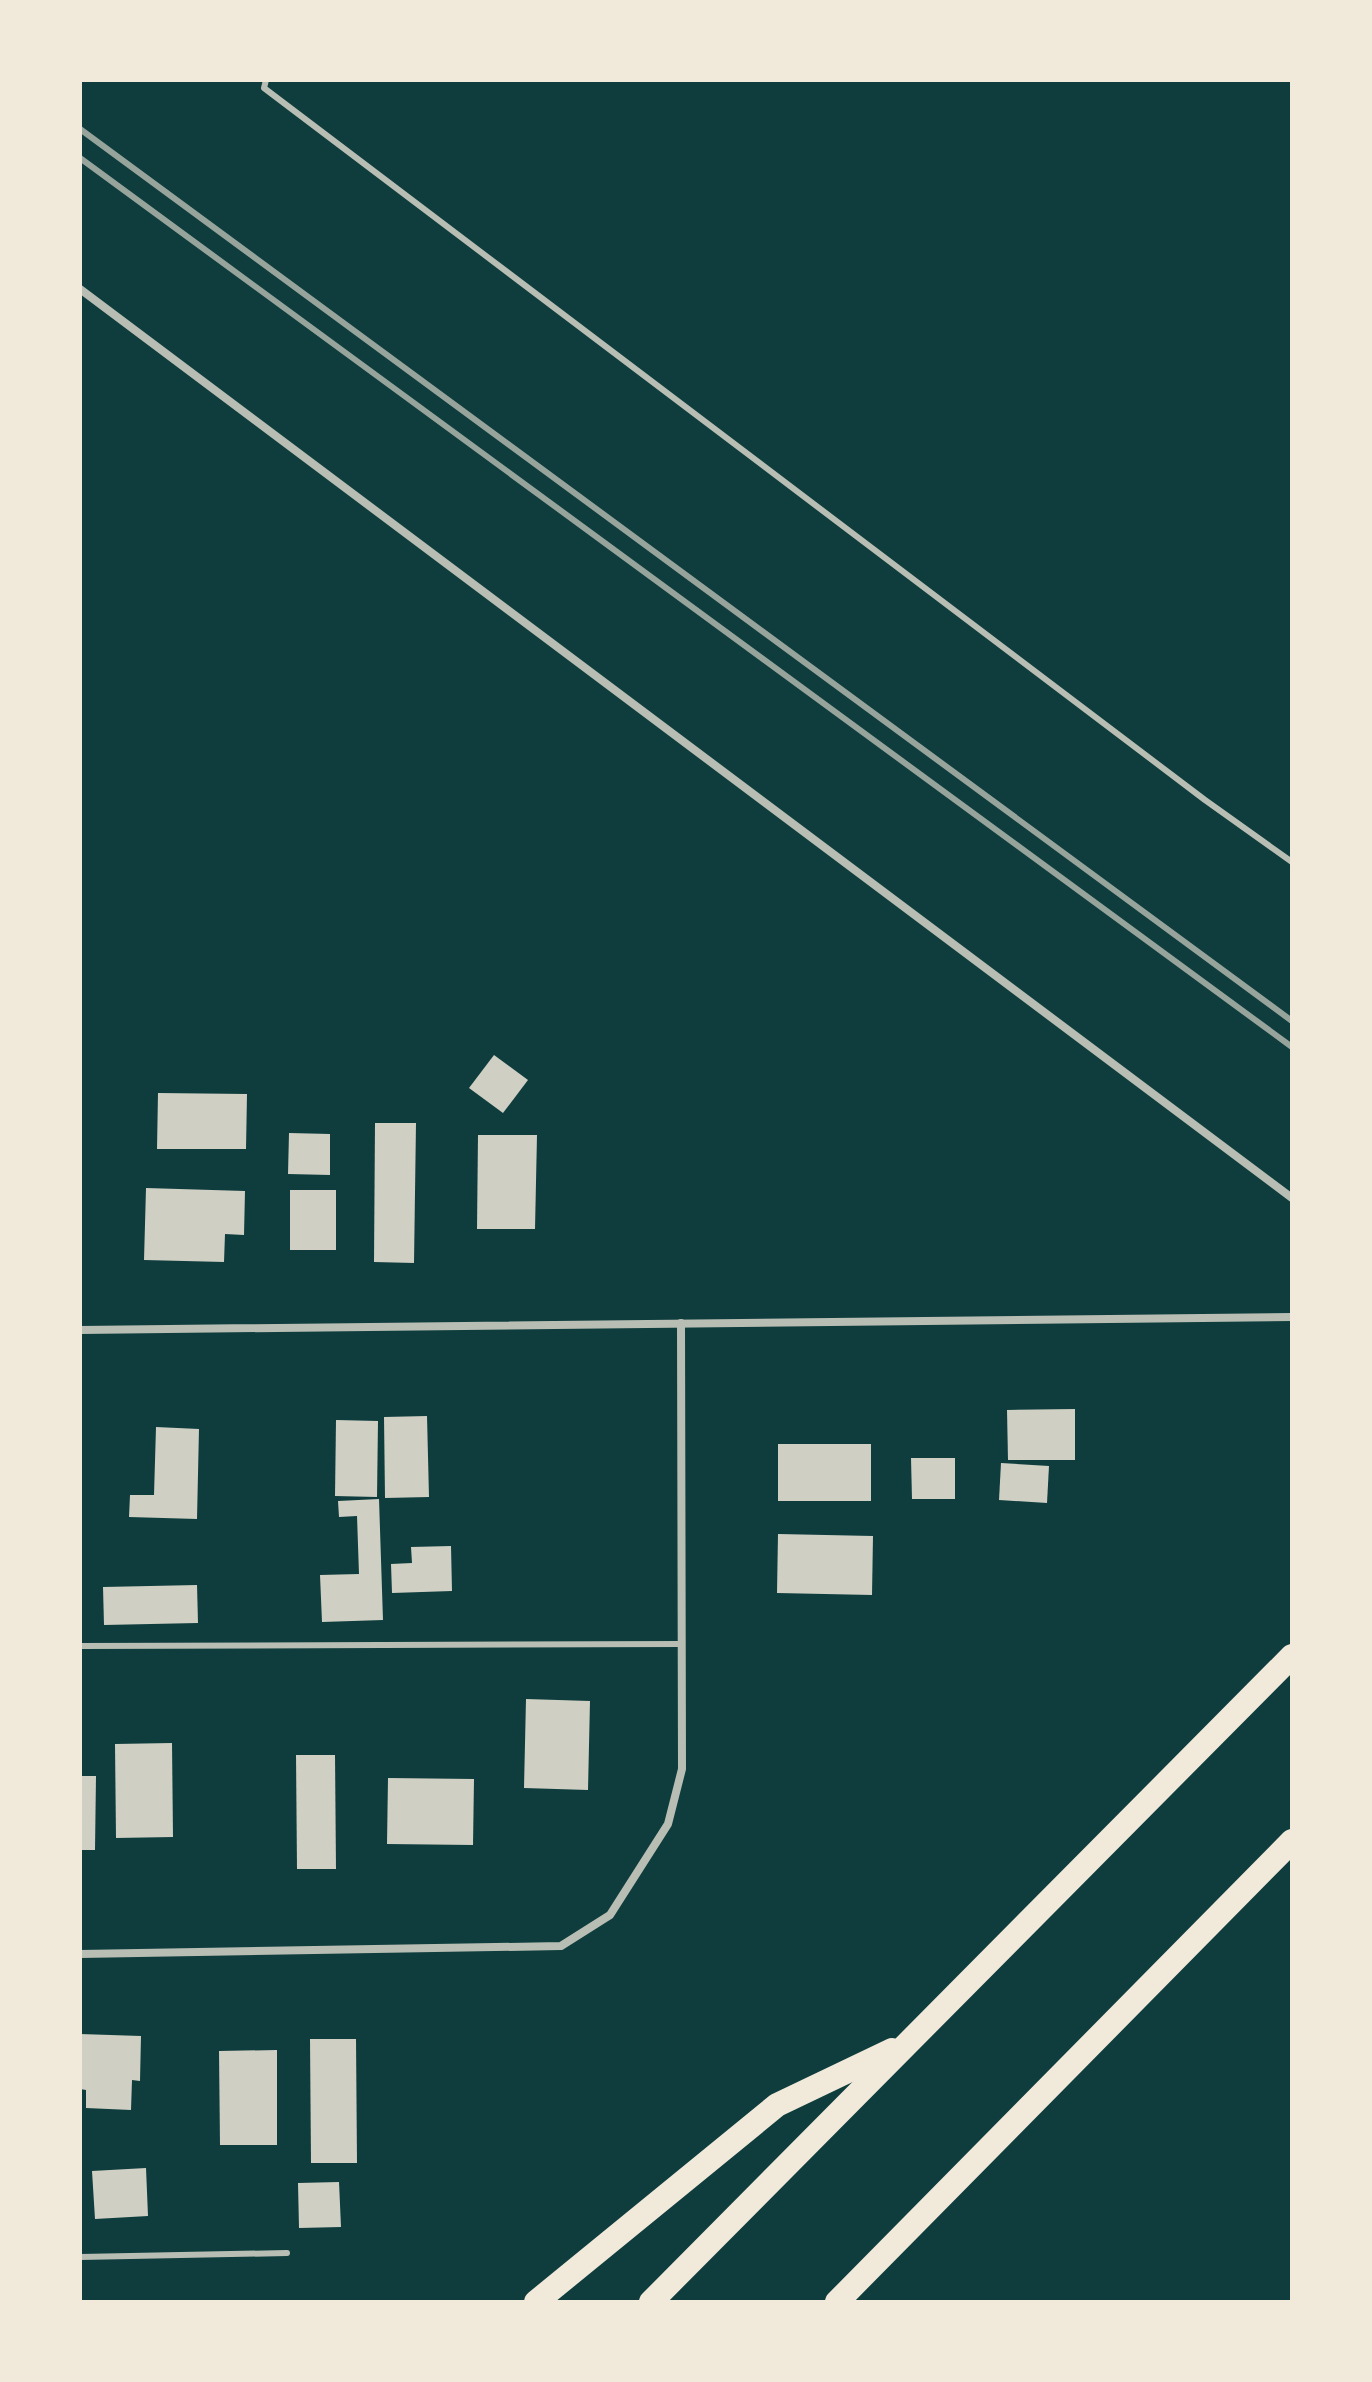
<svg xmlns="http://www.w3.org/2000/svg" width="1372" height="2382" viewBox="0 0 1372 2382" font-family="'Source Serif 4',serif">
	<style>
		.building { fill: #cfcfc3 }
		.lines { fill: none; stroke-linecap: round; stroke-linejoin: round }
		.service { stroke: #b8beb3; stroke-width: 6 }
		.minor { stroke: #b8beb3; stroke-width: 8 }
		.motorway { stroke: #f1e9da; stroke-width: 24 }
		.rail { stroke: #97a49c; stroke-width: 6 }
	</style>
	<rect width="100%" height="100%" fill="#0f3d3e"/>
	<g class="building">
		<path d="M494 1055 528 1080 503 1113 469 1088Z"/>
		<path d="M158 1093 247 1094 246 1149H157Z"/>
		<path d="M375 1123H416L414 1263 374 1262Z"/>
		<path d="M289 1133 330 1134V1175L288 1174Z"/>
		<path d="M478 1135H537L535 1229H477Z"/>
		<path d="M146 1188 245 1191 244 1235 225 1234 224 1262 144 1260Z"/>
		<rect x="290" y="1190" width="46" height="60"/>
		<path d="M1075 1409V1460H1008L1007 1410Z"/>
		<path d="M427 1416 429 1497 385 1498 384 1417Z"/>
		<path d="M336 1420 378 1421 377 1497 335 1496Z"/>
		<path d="M156 1427 199 1429 197 1519 129 1517 130 1495H154Z"/>
		<rect x="778" y="1444" width="93" height="57"/>
		<path d="M911 1458H955V1499H912Z"/>
		<path d="M1001 1463 1049 1466 1047 1503 999 1500Z"/>
		<path d="M379 1499 383 1620 322 1622 320 1575 359 1574 357 1516 339 1517 338 1501Z"/>
		<path d="M778 1534 873 1536 872 1595 777 1593Z"/>
		<path d="M451 1546 452 1591 392 1593 391 1564 412 1563 411 1547Z"/>
		<path d="M197 1585 198 1623 104 1625 103 1587Z"/>
		<path d="M526 1699 590 1701 588 1790 524 1788Z"/>
		<path d="M172 1743 173 1837 116 1838 115 1744Z"/>
		<path d="M296 1755H335L336 1869H297Z"/>
		<path d="M80 1776H96L95 1850H80Z"/>
		<path d="M388 1778 474 1779 473 1845 387 1844Z"/>
		<path d="M80 2034 141 2036 140 2081 132 2080 131 2110 86 2108V2090L80 2089Z"/>
		<path d="M310 2039H356L357 2163H311Z"/>
		<path d="M277 2050V2145H220L219 2051Z"/>
		<path d="M146 2168 148 2216 95 2219 92 2171Z"/>
		<path d="M339 2182 341 2227 299 2228 298 2183Z"/>
	</g>
	<g class="lines">
		<g class="service">
			<path d="M266 80 264 88 1205 800 1292 862"/>
			<path d="M80 1646 682 1644"/>
			<path d="M80 2257 287 2253"/>
		</g>
		<g class="minor">
			<path d="M80 289 1292 1198"/>
			<path d="M80 1330 1292 1317"/>
			<path d="M80 1954 561 1946 610 1915 668 1824 682 1769 681 1323"/>
		</g>
		<g class="motorway">
			<path d="M536 2302 777 2105 892 2050"/>
			<path d="M651 2302 1292 1656"/>
			<path d="M837 2302 1292 1841"/>
		</g>
		<g class="rail">
			<path d="M80 129 1292 1021"/>
			<path d="M80 158 1292 1047"/>
		</g>
	</g>
	<rect width="1372" height="2382" fill="none" stroke="#f1e9da" stroke-width="164"/>
</svg>
